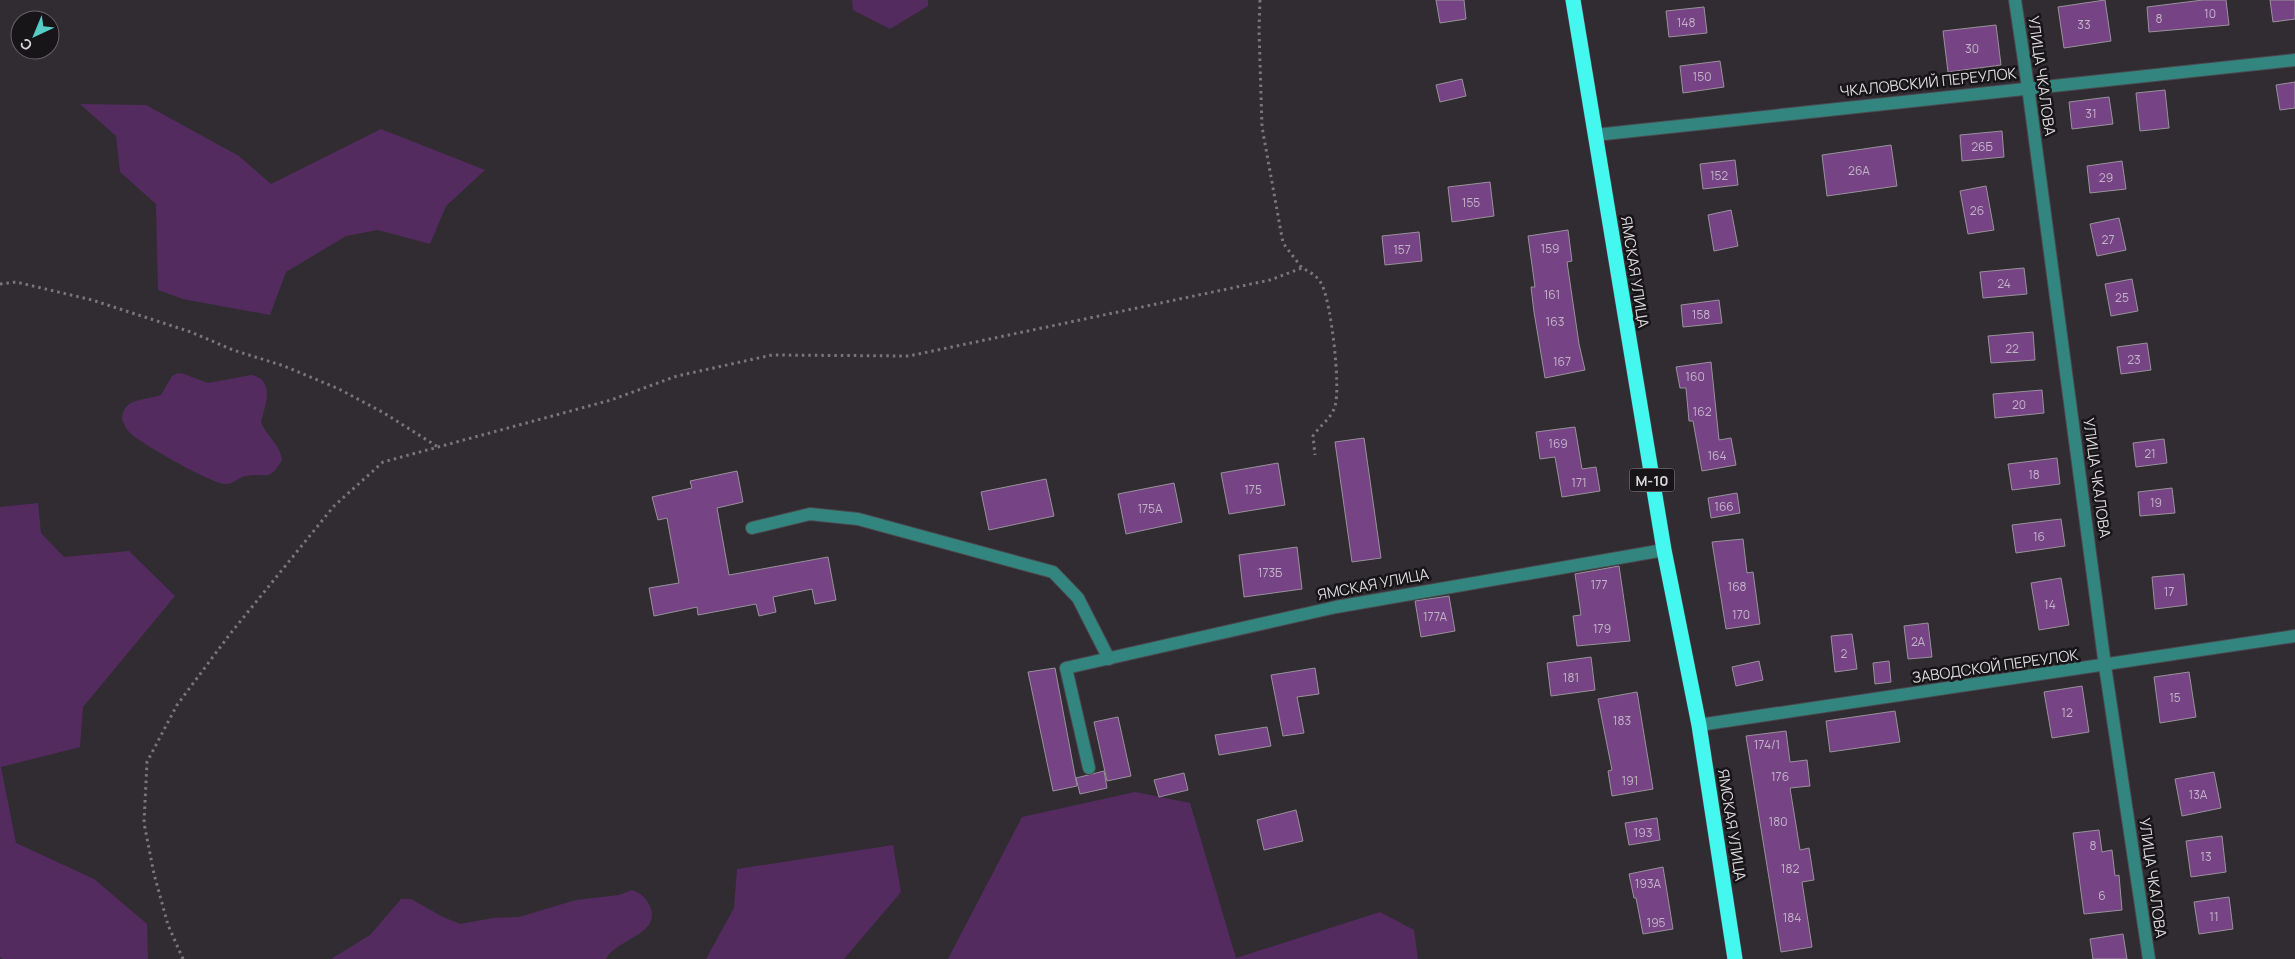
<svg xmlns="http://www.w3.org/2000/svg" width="2295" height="959" viewBox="0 0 2295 959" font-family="Manrope,sans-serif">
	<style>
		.green { fill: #542b5f }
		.building { fill: #764384; stroke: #98929a }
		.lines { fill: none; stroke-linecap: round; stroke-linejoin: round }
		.minor-casing { stroke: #4c484d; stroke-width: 14 }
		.highway-casing { stroke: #4c484d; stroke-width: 16 }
		.path { stroke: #7a767b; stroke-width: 3; stroke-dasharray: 2.5 4; stroke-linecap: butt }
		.minor { stroke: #338580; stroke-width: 12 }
		.highway { stroke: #44f8ef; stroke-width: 15 }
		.labels { text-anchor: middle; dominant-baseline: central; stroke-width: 5; stroke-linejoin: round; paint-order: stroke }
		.number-label { font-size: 12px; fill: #c2b4c7 }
		.shield { fill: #171518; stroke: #a19ea2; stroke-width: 1 }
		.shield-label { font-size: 14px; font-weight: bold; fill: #dcd9dd }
		.street-label { font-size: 15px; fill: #dcd9dd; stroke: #171518 }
	</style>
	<rect width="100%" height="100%" fill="#312c32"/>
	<g class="green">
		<path d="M852 0H928V6L890 29 853 10Z"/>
		<path d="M80 104 146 105 239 156 271 184 381 129 485 170 446 206 430 244 378 230 346 236 286 272 270 315 183 299 158 290 156 204 120 172 116 136Z"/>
		<path d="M178 373 184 374 208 383 251 375C276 379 265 406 261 422 267 437 280 444 282 460 269 483 265 472 246 476 239 477 232 485 225 484 210 483 142 444 130 433 126 429 124 424 122 419 123 397 145 401 161 395L172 376Z"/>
		<path d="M38 503 41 533 64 557 129 551 175 596 83 707 80 747 1 767 16 843 94 879 147 924 148 959H3L0 957V507Z"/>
		<path d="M1135 792 1190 803 1236 958 1380 912 1414 930 1418 959H948L1022 817Z"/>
		<path d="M893 845 901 892 844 959H706L734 908 737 869Z"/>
		<path d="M632 890C641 893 648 899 651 909 659 935 615 940 606 959H331L370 935 401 899H411L443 917 460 924 493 918 519 917 576 900 619 895Z"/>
	</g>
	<g class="building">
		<path d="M1436 0H1464L1466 19 1440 23Z"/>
		<path d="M2105 0 2111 41 2064 48 2058 7Z"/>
		<path d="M2203 0H2226L2229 25 2149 32 2147 7Z"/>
		<path d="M2270 0H2295V19L2273 22Z"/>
		<path d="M1704 7 1707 33 1669 37 1666 11Z"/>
		<path d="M1996 25 2001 65 1948 72 1943 31Z"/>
		<path d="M1720 61 1724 87 1683 93 1680 66Z"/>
		<path d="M1462 79 1466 96 1440 102 1436 85Z"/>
		<path d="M2295 82V108L2280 110 2276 85Z"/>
		<path d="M2165 90 2169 128 2140 131 2136 93Z"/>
		<path d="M2109 97 2113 124 2072 129 2069 102Z"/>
		<path d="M2002 131 2004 157 1962 161 1960 135Z"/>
		<path d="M1891 145 1897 186 1827 196 1822 155Z"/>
		<path d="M1735 160 1738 185 1703 189 1700 164Z"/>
		<path d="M2122 161 2126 189 2090 193 2087 166Z"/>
		<path d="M1490 182 1494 216 1452 222 1448 187Z"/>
		<path d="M1986 186 1994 230 1968 234 1960 191Z"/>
		<path d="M1731 210 1738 246 1714 251 1708 215Z"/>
		<path d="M2119 218 2126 250 2097 256 2090 224Z"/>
		<path d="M1568 230 1572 261 1567 262 1579 344 1585 370 1545 378 1534 312 1531 287H1535L1528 236Z"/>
		<path d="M1419 232 1422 261 1385 265 1382 236Z"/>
		<path d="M2024 268 2027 294 1983 298 1980 272Z"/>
		<path d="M2132 279 2138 311 2111 316 2105 284Z"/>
		<path d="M1719 300 1722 323 1683 327 1681 305Z"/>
		<path d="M2033 332 2035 360 1991 363 1988 336Z"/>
		<path d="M2147 343 2151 370 2121 374 2117 347Z"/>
		<path d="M1711 362 1719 440 1731 438 1736 465 1702 471 1693 421H1689L1686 388H1680L1676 367Z"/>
		<path d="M2042 390 2044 413 1995 418 1993 394Z"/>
		<path d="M1575 427 1582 469 1596 467 1600 491 1562 497 1555 457 1540 459 1536 432Z"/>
		<path d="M1364 438 1381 558 1352 562 1335 442Z"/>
		<path d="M2164 439 2167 463 2136 467 2133 443Z"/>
		<path d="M2057 458 2060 484 2012 490 2008 464Z"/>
		<path d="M1278 463 1285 505 1229 514 1221 473Z"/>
		<path d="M737 471 743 502 717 508 729 575 828 557 836 600 815 604 812 589 773 597 776 612 759 616 756 604 698 615 697 607 654 616 649 588 679 583 667 518 658 520 652 497 692 488 690 481Z"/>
		<path d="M1046 479 1054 516 989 530 981 492Z"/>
		<path d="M1174 483 1182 522 1126 534 1118 494Z"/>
		<path d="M2172 488 2175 513 2140 516 2138 492Z"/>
		<path d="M1737 493 1740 513 1711 518 1708 498Z"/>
		<path d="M2061 519 2065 546 2016 553 2012 525Z"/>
		<path d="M1743 539 1747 573 1753 572 1760 624 1726 629 1712 542Z"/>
		<path d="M1297 547 1302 589 1244 597 1239 555Z"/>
		<path d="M1619 566 1630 641 1577 646 1573 616 1581 615 1575 574Z"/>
		<path d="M2184 574 2187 605 2155 609 2152 577Z"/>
		<path d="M2061 578 2069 625 2039 630 2031 583Z"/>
		<path d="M1449 596 1455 631 1421 637 1415 601Z"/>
		<path d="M1928 623 1932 657 1908 659 1904 626Z"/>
		<path d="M1852 634 1857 669 1835 672 1831 636Z"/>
		<path d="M1591 657 1595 690 1551 696 1547 663Z"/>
		<path d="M1759 661 1763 680 1736 686 1732 667Z"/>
		<path d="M1889 661 1891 682 1875 684 1873 663Z"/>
		<path d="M1055 668 1077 786 1053 791 1028 672Z"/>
		<path d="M1315 668 1319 694 1297 697 1304 733 1283 736 1271 675Z"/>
		<path d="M2189 672 2196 717 2160 723 2154 677Z"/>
		<path d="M2082 686 2089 732 2052 738 2044 692Z"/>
		<path d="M1637 692 1653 789 1612 796 1608 771 1612 770 1598 699Z"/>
		<path d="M1895 711 1900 742 1830 752 1826 721Z"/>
		<path d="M1118 717 1131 776 1107 781 1094 722Z"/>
		<path d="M1267 727 1271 746 1219 755 1215 735Z"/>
		<path d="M1786 731 1790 762 1807 760 1810 786 1790 788 1800 850 1809 848 1814 880 1802 882 1812 947 1781 952 1746 736Z"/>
		<path d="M1104 771 1107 788 1080 794 1076 778Z"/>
		<path d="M2214 772 2221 808 2182 816 2175 779Z"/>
		<path d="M1184 773 1188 790 1159 797 1154 780Z"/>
		<path d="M1296 810 1303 841 1264 850 1257 820Z"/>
		<path d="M1657 818 1660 840 1629 845 1625 823Z"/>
		<path d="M2099 830 2102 852 2112 850 2115 876 2119 875 2122 910 2084 914 2073 833Z"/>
		<path d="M2222 836 2226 872 2191 877 2186 841Z"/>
		<path d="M1663 867 1673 929 1643 934 1636 898H1634L1629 874Z"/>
		<path d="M2229 897 2233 929 2199 934 2194 902Z"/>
		<path d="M2123 934 2127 959H2093L2090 939Z"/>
	</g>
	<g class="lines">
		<g class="minor-casing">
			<g id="minor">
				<path d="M2015 0 2028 87 2105 666 2149 959"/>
				<path d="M1595 135 2295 60"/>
				<path d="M752 528 810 514 858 519 1053 572 1078 598 1109 659"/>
				<path d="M1699 725 2295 636"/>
				<path d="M1089 768 1066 668 1336 607 1664 550"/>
			</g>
		</g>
		<g class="highway-casing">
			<path id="highway" d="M1573 0 1664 550 1699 725 1735 959"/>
		</g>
		<g class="path">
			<path d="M1260 0 1259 30 1262 127 1283 243 1302 268"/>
			<path d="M0 284 16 282 92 300 191 332 233 350 284 366 339 389 384 413 438 447"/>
			<path d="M183 959 168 925 154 874 144 823 147 762 177 705 230 634 334 506 383 462 611 400 677 376 772 355 909 356 1270 280 1302 268C1310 272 1318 276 1322 285 1331 302 1341 388 1335 406 1332 418 1320 425 1313 436L1315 455"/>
		</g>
		<use href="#minor" class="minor"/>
		<use href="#highway" class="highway"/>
	</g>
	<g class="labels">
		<g class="number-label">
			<text x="2210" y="13">10</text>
			<text x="2159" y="18">8</text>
			<text x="1686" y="22">148</text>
			<text x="2084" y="24">33</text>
			<text x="1972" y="48">30</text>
			<text x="1702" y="76">150</text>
			<text x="2091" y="113">31</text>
			<text x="1982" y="146">26Б</text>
			<text x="1859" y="170">26А</text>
			<text x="1719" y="175">152</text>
			<text x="2106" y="177">29</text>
			<text x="1471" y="202">155</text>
			<text x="1977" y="210">26</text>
			<text x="2108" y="239">27</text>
			<text x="1550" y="248">159</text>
			<text x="1402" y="249">157</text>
			<text x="2004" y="283">24</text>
			<text x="1552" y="294">161</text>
			<text x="2122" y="297">25</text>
			<text x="1701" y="314">158</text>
			<text x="1555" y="321">163</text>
			<text x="2012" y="348">22</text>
			<text x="2134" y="359">23</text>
			<text x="1562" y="361">167</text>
			<text x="1695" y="376">160</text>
			<text x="2019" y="404">20</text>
			<text x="1702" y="411">162</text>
			<text x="1558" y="443">169</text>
			<text x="2150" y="453">21</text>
			<text x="1717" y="455">164</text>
			<text x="2034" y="474">18</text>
			<text x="1579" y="482">171</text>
			<text x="1253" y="489">175</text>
			<text x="2156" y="502">19</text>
			<text x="1724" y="506">166</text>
			<text x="1150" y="508">175А</text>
			<text x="2039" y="536">16</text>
			<text x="1270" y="572">173Б</text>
			<text x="1599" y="584">177</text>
			<text x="1737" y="586">168</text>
			<text x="2169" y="591">17</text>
			<text x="2050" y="604">14</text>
			<text x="1741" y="614">170</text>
			<text x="1435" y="616">177А</text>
			<text x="1602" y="628">179</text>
			<text x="1918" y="641">2А</text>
			<text x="1844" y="653">2</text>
			<text x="1571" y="677">181</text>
			<text x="2175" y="697">15</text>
			<text x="2067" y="712">12</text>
			<text x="1622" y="720">183</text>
			<text x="1767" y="744">174/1</text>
			<text x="1780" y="776">176</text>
			<text x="1630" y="780">191</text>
			<text x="2198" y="794">13А</text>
			<text x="1778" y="821">180</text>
			<text x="1643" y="832">193</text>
			<text x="2093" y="845">8</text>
			<text x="2206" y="856">13</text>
			<text x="1790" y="868">182</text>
			<text x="1648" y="883">193А</text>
			<text x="2102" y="895">6</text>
			<text x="2214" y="916">11</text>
			<text x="1792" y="917">184</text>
			<text x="1656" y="922">195</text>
		</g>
		<rect class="shield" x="1629.5" y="468.5" width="45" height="23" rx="4"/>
		<g class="shield-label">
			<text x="1652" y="480">М-10</text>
		</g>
		<g class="street-label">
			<text transform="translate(2042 76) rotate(82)">УЛИЦА ЧКАЛОВА</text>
			<text transform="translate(1928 82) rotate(-6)">ЧКАЛОВСКИЙ ПЕРЕУЛОК</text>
			<text transform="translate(1635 272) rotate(81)">ЯМСКАЯ УЛИЦА</text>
			<text transform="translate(2097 478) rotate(82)">УЛИЦА ЧКАЛОВА</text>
			<text transform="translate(1373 584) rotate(-11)">ЯМСКАЯ УЛИЦА</text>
			<text transform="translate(1995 666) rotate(-8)">ЗАВОДСКОЙ ПЕРЕУЛОК</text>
			<text transform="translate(1732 825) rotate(81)">ЯМСКАЯ УЛИЦА</text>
			<text transform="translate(2153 878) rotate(82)">УЛИЦА ЧКАЛОВА</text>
		</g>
	</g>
	<g transform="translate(35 35) rotate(224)"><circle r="24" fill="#171518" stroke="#666367"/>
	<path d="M0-4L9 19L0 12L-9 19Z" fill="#55cdc6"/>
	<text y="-8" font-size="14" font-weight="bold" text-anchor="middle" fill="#dcd9dd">С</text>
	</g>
</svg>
